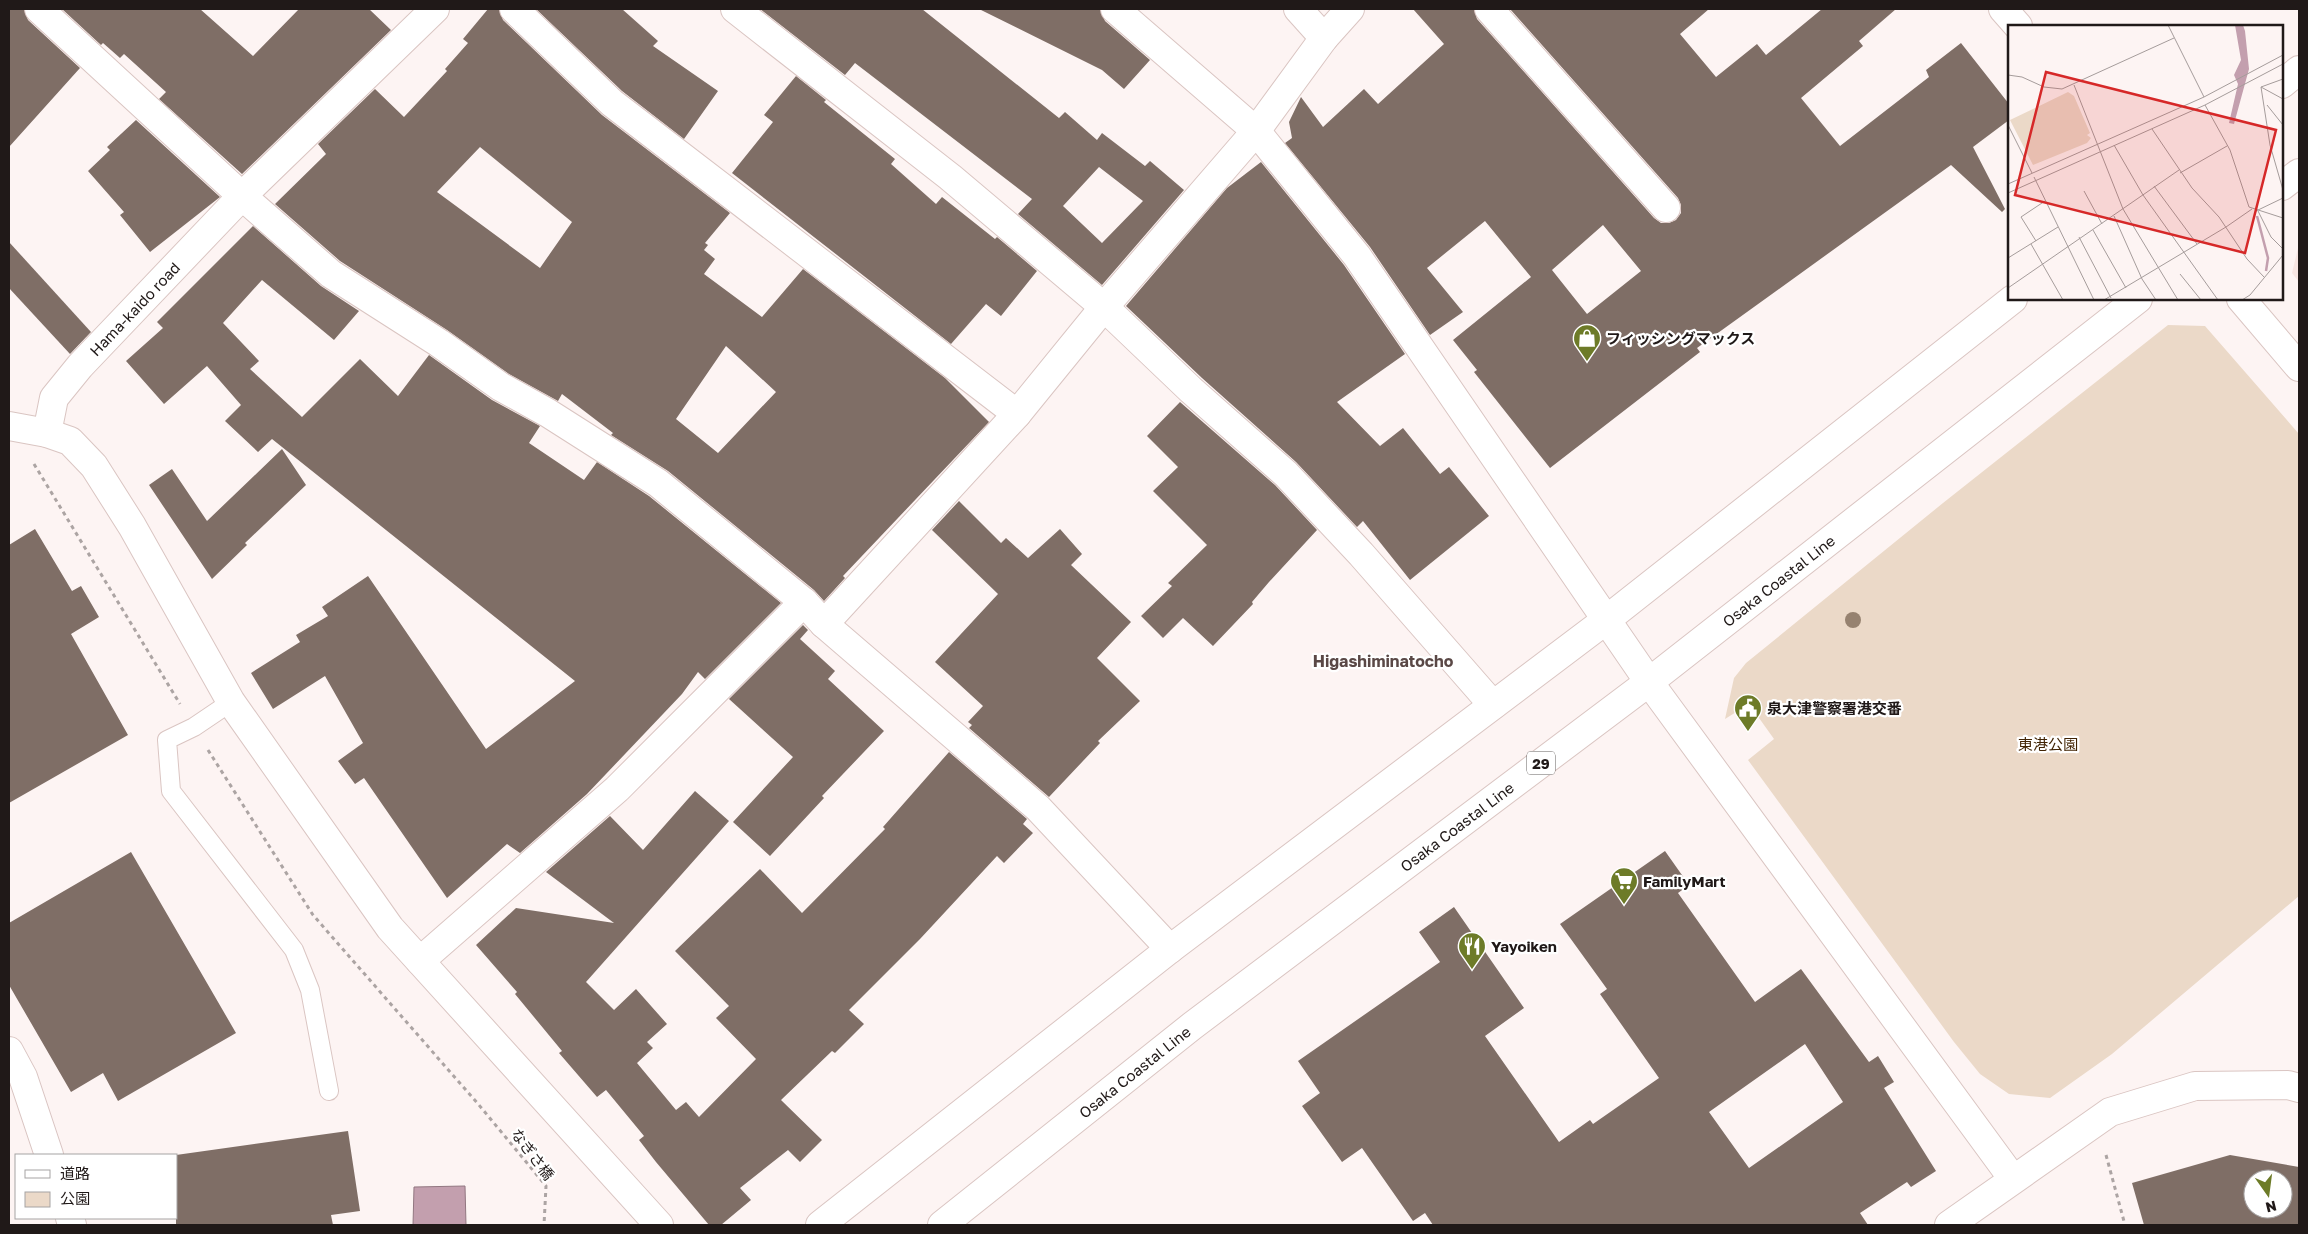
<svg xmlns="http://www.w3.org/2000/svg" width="2308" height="1234" viewBox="0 0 2308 1234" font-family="'Golos Text','Noto Sans JP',sans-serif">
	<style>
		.built { fill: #f7e5e2 }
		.green { fill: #ebd9c8 }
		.water { fill: #c39fae; stroke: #927781 }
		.building { fill: #7f6e66; fill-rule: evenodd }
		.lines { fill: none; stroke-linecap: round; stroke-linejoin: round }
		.lane-casing { stroke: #dac5c2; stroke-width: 20 }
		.street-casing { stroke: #dac5c2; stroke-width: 30 }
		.secondary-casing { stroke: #dac5c2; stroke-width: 30 }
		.primary-casing { stroke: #dac5c2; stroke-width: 30 }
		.path { stroke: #aca4a3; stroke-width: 3; stroke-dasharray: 4 4; stroke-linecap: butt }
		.lane { stroke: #fff; stroke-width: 18 }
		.street { stroke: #fff; stroke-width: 28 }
		.secondary { stroke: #fff; stroke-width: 28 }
		.primary { stroke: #fff; stroke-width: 28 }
		.tree { fill: #968270 }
		.labels { text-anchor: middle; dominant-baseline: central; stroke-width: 4.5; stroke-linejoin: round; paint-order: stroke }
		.shield { fill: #fff; stroke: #635e5d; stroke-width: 1 }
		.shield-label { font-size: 14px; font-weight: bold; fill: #201918 }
		.street-label { font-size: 15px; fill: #201918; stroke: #fff }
		.poi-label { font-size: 15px; font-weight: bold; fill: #201918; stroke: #fff; text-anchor: start }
		.park-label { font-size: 15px; fill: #412404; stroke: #fff }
		.neighbourhood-label { font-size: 16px; font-weight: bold; fill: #5a4846; stroke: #fff }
		.inset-river { fill: none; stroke: #c39fae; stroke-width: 2.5 }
		.inset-road { fill: none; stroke: #a59c9b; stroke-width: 1 }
		.view { fill: #d62828; fill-opacity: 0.15; stroke: #d62828; stroke-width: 2.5 }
		.inset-edge { fill: none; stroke: #201918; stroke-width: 2.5 }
	</style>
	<rect width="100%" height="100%" fill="#fdf4f3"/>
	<path class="built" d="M2299 244V282L2292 273Z"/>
	<path class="green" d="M2168 325 2205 326 2299 434V896L2112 1054 2050 1098 2009 1094 1980 1074 1954 1042 1748 760 1774 739 1749 704 1725 719 1734 678 1746 663 1943 503Z"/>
	<path class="water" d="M465 1186 466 1225H413L414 1187Z"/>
	<g class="building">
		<path d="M9 9H24L28 20 80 68 9 147Z"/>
		<path d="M62 9H200L253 56 299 9H369L391 30 242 174 159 99 166 92 124 54 120 58 103 43 101 45Z"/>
		<path d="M488 9H499L503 20 602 115 730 213 705 243 708 245 704 250 715 259 704 274 762 317 803 269 945 378 989 422 843 576 845 578 824 601 814 590 668 471 611 435 613 433 562 394 558 401 509 374 447 330 340 261 275 204 326 154 318 144 375 89 404 117 447 71 445 69 468 43 463 39ZM480 147 572 222 540 268 437 192ZM726 346 776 392 718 453 676 419Z"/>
		<path d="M536 9H622L658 41 653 46 718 91 684 139 622 91Z"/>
		<path d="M760 9H922L1059 118 1065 112 1097 140 1102 133 1145 166 1150 161 1184 190 1102 285 1018 214 1032 199 855 63 845 75ZM1099 167 1143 201 1102 243 1063 206Z"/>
		<path d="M979 9H1100L1105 21 1150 60 1124 89 1102 70Z"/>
		<path d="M1413 9H1474L1477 19 1654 218 1661 223H1669L1676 220 1681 213V205L1678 198 1510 9H1709L1680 34 1716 77 1757 44 1766 55 1822 9H1896L1859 41 1863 46 1801 98 1840 146 1929 77 1926 70 1961 43 2009 104V120L1973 147 2005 209 2002 212 1951 165 1697 348 1700 352 1550 468 1474 372 1477 370 1453 340 1531 277 1485 221 1427 268 1463 312 1430 335 1370 247 1285 143 1292 138 1289 122 1301 97 1323 127 1364 89 1378 104 1444 44ZM1603 225 1641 271 1587 314 1552 270Z"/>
		<path d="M796 76 826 100 824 102 895 159 891 164 936 204 942 197 995 239 997 237 1037 271 1001 316 986 304 951 344 732 173 773 122 764 115Z"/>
		<path d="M136 120 220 197 150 252 120 215 124 212 88 171 110 150 107 147Z"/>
		<path d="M1261 162 1344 265 1405 354 1337 402 1380 446 1403 428 1440 474 1449 467 1489 516 1410 580 1363 521 1357 527 1296 462 1202 378 1126 306 1227 188Z"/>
		<path d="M253 226 321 286 359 311 334 340 262 280 223 323 259 361 250 369 302 417 360 359 398 396 429 355 492 400 540 426 529 443 584 480 597 462 649 496 781 603 705 679 698 672 682 694 587 794 520 853 507 844 447 898 364 778 355 784 338 761 363 743 325 676 273 709 251 673 300 642 296 635 328 616 322 607 368 576 486 749 575 681 272 439 258 452 225 421 241 405 207 366 164 404 126 361 163 328 157 322Z"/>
		<path d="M9 242 91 332 70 354 9 288Z"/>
		<path d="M1180 402 1275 485 1317 530 1269 582 1252 602 1253 604 1213 646 1183 618 1163 638 1141 616 1172 586 1168 583 1207 545 1153 491 1178 467 1147 436Z"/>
		<path d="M282 449 306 485 245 543 247 545 212 579 149 485 172 469 207 521Z"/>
		<path d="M959 501 1001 543 1006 538 1028 558 1060 529 1082 554 1071 565 1131 622 1097 658 1140 701 1098 741 1100 743 1049 797 969 728 972 725 968 722 983 706 935 662 998 594 932 530Z"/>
		<path d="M35 529 72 591 81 586 99 617 71 634 128 735 9 803V545Z"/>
		<path d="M803 625 808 630 800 639 835 671 828 679 884 731 822 796 824 798 770 856 733 822 793 757 729 699Z"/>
		<path d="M949 752 1027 819 1023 824 1033 833 1004 863 997 856 920 939 849 1010 864 1024 835 1053 832 1051 781 1100 822 1140 800 1162 788 1150 740 1188 751 1200 721 1225H709L656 1162 639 1140 644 1136 606 1090 597 1097 559 1053 562 1051 515 994 517 992 476 945 516 908 614 923 546 872 610 816 643 850 695 791 729 821 586 982 614 1010 636 989 667 1024 647 1042 653 1048 637 1063 676 1110 686 1102 699 1117 756 1059 716 1018 729 1006 675 951 760 869 802 913 885 829 883 827Z"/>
		<path d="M1665 851 1689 885 1678 893 1755 1002 1801 969 1869 1062 1878 1056 1894 1082 1884 1088 1936 1171 1911 1187 1907 1182 1860 1213 1868 1225H1433L1425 1213 1413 1221 1362 1148 1342 1162 1302 1106 1320 1093 1298 1061 1440 962 1419 932 1454 907 1524 1008 1485 1036 1559 1142 1590 1120 1593 1124 1659 1078 1600 994 1607 989 1560 924ZM1805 1044 1843 1102 1749 1168 1709 1112Z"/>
		<path d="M131 852 236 1033 118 1101 103 1073 71 1092 9 985V923Z"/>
		<path d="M348 1131 360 1211 331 1215 333 1225H176V1155Z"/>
		<path d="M2230 1155 2299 1167V1225H2144L2132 1183ZM2253 1179H2283V1209H2253Z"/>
	</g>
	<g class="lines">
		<g class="lane-casing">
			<path id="lane" d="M231 702 194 727 167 740 171 791 294 950 310 990 329 1091"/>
		</g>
		<g class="street-casing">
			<g id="street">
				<path d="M39 9 242 196 331 274 439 343 501 387 548 413 658 483 804 602 824 624 1038 808 1170 949"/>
				<path d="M514 9 612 103 1017 414"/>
				<path d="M735 9 950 177 1104 307 1191 390 1286 474 1361 554 1493 705"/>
				<path d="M1115 9 1256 131 1357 256 1649 682 2013 1179"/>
				<path d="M1298 9 1324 38"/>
				<path d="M1489 9 1666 208"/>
				<path id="s1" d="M47 433 54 398 80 366 242 196 435 9"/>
				<path d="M824 624 1017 414 1104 307 1256 131 1324 38 1350 9"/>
				<path d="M420 961 617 789 804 602"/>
				<path d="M9 1051 23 1077 49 1155"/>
				<path d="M70 1218 72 1225"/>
			</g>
		</g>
		<g class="secondary-casing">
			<g id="secondary">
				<path d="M2003 9 2018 26"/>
				<path d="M2241 299 2299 367"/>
				<path d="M9 426 47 433 70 441 94 466 132 526 231 702 390 928 659 1225"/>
				<path d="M1949 1225 2110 1112 2195 1086 2288 1085 2299 1088"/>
			</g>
		</g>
		<g class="primary-casing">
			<g id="primary">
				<path d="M2282 84 2299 70"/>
				<path d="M2282 186 2299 173"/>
				<path d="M820 1225 1170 949 1606 620 2013 299"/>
				<path id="s2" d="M942 1225 1192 1026 1649 682 2138 299"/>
			</g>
		</g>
		<g class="path">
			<path d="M34 464 180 704"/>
			<path d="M208 750 313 915 479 1105 546 1186 544 1225"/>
			<path d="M2106 1155 2125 1225"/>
		</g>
		<use href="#lane" class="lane"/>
		<use href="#street" class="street"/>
		<use href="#secondary" class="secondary"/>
		<use href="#primary" class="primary"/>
	</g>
	<circle class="tree" cx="1853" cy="620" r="8"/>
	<defs>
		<g id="shop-pin" transform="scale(1.4375)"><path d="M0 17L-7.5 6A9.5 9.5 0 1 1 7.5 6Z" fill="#6d7b28" stroke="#fff"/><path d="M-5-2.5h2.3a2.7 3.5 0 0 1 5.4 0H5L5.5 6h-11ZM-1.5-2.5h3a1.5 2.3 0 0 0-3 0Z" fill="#fff"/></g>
		<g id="civic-pin" transform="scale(1.4375)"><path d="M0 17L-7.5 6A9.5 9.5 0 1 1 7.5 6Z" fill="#6d7b28" stroke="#fff"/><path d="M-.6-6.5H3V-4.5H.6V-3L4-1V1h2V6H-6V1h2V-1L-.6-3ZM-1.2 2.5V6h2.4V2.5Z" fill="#fff"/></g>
		<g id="supermarket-pin" transform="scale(1.4375)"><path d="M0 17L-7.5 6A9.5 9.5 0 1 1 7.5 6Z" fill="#6d7b28" stroke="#fff"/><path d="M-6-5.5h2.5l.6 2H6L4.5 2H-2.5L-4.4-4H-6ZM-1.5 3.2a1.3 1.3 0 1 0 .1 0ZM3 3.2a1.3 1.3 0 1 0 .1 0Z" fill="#fff"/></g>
		<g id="restaurant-pin" transform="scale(1.4375)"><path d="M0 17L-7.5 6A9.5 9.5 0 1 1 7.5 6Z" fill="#6d7b28" stroke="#fff"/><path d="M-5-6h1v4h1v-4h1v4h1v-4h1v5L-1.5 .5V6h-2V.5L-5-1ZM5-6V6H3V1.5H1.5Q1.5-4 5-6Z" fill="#fff"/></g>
	</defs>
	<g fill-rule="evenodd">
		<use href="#shop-pin" x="1587" y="338"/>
		<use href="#civic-pin" x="1748" y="708"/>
		<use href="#supermarket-pin" x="1624" y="881"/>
		<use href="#restaurant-pin" x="1472" y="946"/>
	</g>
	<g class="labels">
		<rect class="shield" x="1527" y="751.5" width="28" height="23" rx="4"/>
		<g class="shield-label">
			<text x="1541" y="763">29</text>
		</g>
		<g class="street-label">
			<text stroke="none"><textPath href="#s1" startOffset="156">Hama-kaido road</textPath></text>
			<text stroke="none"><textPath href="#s2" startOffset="1056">Osaka Coastal Line</textPath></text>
			<text stroke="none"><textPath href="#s2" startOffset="651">Osaka Coastal Line</textPath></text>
			<text stroke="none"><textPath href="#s2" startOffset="246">Osaka Coastal Line</textPath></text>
			<text transform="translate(533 1154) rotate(53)">なぎさ橋</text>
		</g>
		<g class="poi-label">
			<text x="1606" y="338">フィッシングマックス</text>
			<text x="1767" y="708">泉大津警察署港交番</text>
			<text x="1643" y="881">FamilyMart</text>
			<text x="1491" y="946">Yayoiken</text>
		</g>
		<g class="park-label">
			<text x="2048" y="744">東港公園</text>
		</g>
		<g class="neighbourhood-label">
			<text x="1383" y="661">Higashiminatocho</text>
		</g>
	</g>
	<g transform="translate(2008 25)">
		<rect width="275" height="275" fill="#fdf4f3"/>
		<path d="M60 67 66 71 82 108 79 110 83 113 79 118 25 140 2 95Z" fill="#ebd9c8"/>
		<path d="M227 0H235L237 6 241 44 226 99 221 98 230 59 226 50 233 35Z" fill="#c39fae"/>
		<path class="inset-river" d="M249 191 260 233 258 246"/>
		<path class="inset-road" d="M160 0 196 72M0 50 14 52 36 62 54 64 166 13M66 60 115 184 170 275M253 62 262 120 275 165M253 62 275 74M253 62 275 54M197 80 222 125 241 182 275 193M259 80 275 100M0 100 24 148M144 104 184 163 211 192 239 234 256 252M106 120 135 170 210 275M172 148 219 121M26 152 86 275M0 159 196 72 275 30M146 161 189 219M76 166 94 199M0 168 197 80 275 39M248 186 275 173M250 186 263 212 275 224M106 191 134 254 148 275M85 205 118 263M71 212 103 273M28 216 13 192 37 176M23 219 55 275M0 233 50 202M172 249 193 275M0 263 171 145M96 275 218 202 244 184M234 275 242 270 275 230"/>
		<path class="view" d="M38 47 268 105 237 228 7 170Z"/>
		<rect width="275" height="275" class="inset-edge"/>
	</g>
	<rect width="2308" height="1234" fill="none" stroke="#201918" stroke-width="20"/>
	<rect x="15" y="1154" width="162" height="65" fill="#ffffff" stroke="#a6a3a3"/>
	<rect x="25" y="1170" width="25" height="8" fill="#ffffff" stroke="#a6a3a3"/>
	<text x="60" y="1179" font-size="15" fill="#201918">道路</text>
	<rect x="25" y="1192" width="25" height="15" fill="#ebd9c8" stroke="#a6a3a3"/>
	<text x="60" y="1204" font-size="15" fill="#201918">公園</text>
	<g transform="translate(2268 1194) rotate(166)"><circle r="24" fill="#ffffff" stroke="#a6a3a3"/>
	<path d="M0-4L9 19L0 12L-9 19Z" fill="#6d7b28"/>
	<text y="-8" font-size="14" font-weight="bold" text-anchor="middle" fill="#201918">N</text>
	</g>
</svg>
